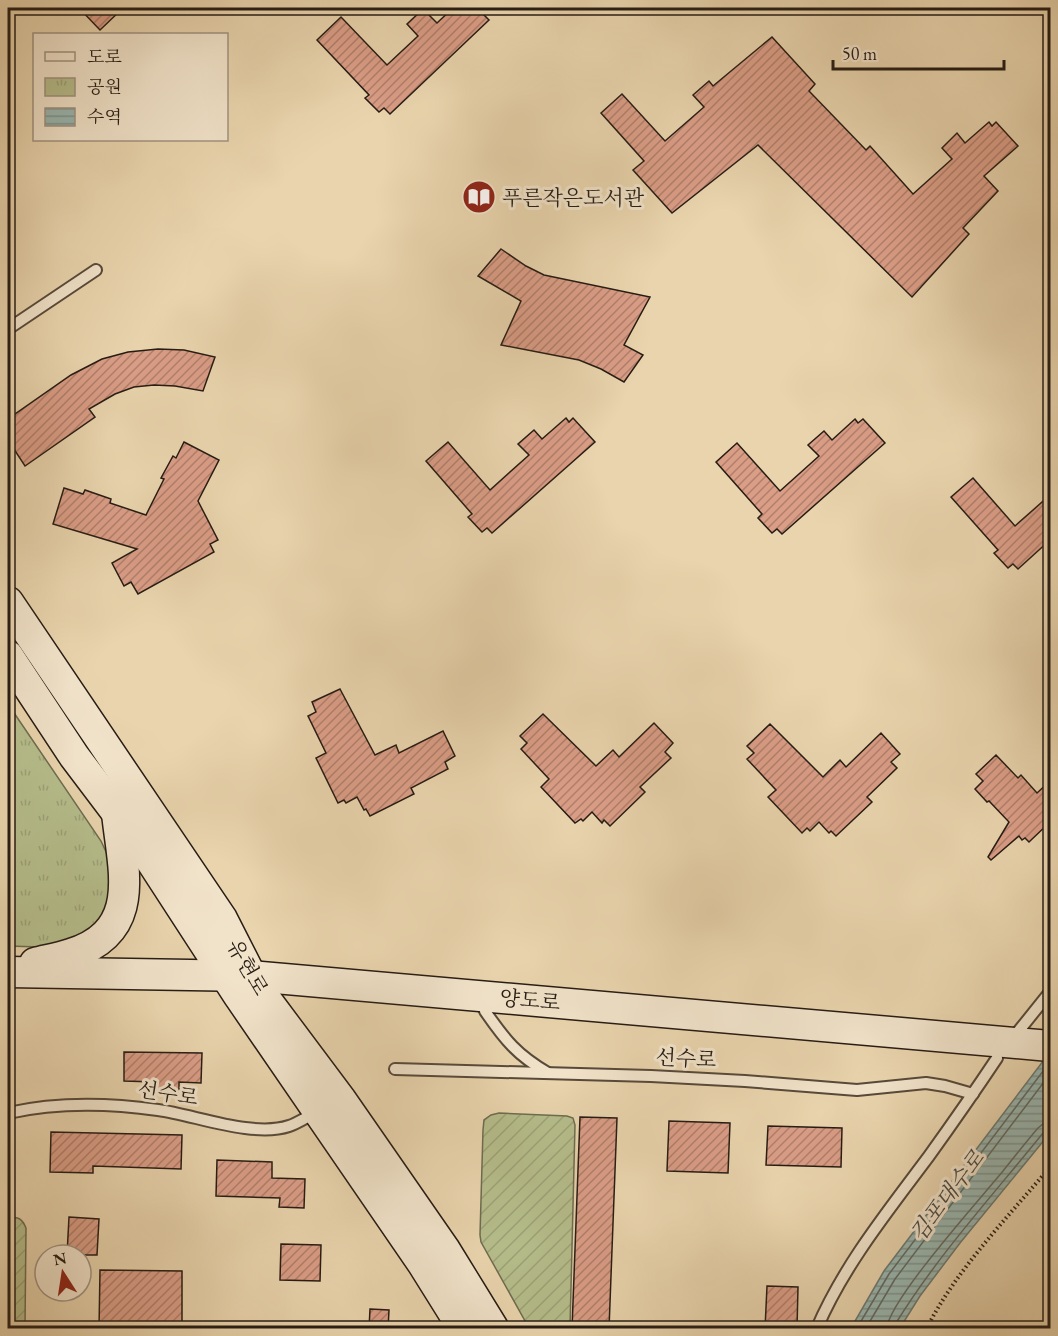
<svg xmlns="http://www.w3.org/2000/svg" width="1058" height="1336" viewBox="0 0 1058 1336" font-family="'EB Garamond','Noto Serif KR',serif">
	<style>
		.park { fill: url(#park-tufts); stroke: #6e6c50; stroke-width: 1.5 }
		.garden { fill: url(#garden-furrows); stroke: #6e6c50; stroke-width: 1.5 }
		.water { fill: url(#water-rules); stroke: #6b7972; stroke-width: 1.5 }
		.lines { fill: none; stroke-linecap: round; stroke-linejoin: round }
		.shore { stroke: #606a62; stroke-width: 1.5 }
		.building { fill: url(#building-hatch); stroke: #261c14; stroke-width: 1.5 }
		.lane-casing { stroke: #574a3a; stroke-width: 14 }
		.secondary-casing { stroke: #261c14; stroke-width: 33 }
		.path { stroke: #261c14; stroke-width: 4; stroke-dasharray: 1.5 3; stroke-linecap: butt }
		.lane { stroke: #f1e3ca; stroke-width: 10 }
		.secondary { stroke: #f1e3ca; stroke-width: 30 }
		.labels { text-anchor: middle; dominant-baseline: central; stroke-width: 6; stroke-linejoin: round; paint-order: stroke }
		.poi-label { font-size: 21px; fill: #261c14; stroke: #f1e3ca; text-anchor: start }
		.street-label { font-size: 21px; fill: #261c14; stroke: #f1e3ca }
		.water-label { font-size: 22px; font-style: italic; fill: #484a43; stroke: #f1e3ca }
	</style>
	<defs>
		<pattern id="park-tufts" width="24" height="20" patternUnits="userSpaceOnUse" patternTransform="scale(1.5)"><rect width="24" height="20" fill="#b5bd8b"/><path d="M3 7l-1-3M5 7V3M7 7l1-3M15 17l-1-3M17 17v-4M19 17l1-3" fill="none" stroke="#9ca277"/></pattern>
		<pattern id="garden-furrows" width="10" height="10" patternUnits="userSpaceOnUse" patternTransform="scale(1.5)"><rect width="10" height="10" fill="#b5bd8b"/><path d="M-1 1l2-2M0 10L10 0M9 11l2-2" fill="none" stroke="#9ca277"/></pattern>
		<pattern id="water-rules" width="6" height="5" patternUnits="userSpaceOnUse" patternTransform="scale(1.5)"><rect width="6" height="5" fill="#99b7b1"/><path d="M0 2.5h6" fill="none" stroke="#7d948f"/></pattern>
		<pattern id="building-hatch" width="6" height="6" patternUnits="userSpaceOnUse" patternTransform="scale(1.5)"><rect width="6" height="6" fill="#da9d86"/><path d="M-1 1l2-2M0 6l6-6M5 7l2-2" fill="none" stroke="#b17f6c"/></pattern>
	</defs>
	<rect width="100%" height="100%" fill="#e9d4ad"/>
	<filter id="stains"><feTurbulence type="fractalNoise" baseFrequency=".00333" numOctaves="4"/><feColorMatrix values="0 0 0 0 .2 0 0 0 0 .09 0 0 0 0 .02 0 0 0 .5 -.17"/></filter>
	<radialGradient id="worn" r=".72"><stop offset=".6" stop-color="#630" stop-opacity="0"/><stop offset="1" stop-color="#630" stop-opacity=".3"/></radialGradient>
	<path class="park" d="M8 704 101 841 107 854 112 871 108 906 100 922 72 942 40 947 8 946Z"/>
	<g class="garden">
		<path d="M499 1113 567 1116 573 1118 575 1125 570 1328H529L481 1242 480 1235 483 1130 484 1120 491 1115Z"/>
		<path d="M8 1217C18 1217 22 1218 26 1228L25 1328H8Z"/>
	</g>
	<path class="water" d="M1050 1052V1133L960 1243 920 1296 900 1328H851L884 1271Z"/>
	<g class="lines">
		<g class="shore">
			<path d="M857 1328 889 1274 1050 1062"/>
			<path d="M866 1328 895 1279 1050 1074"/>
			<path d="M887 1328C889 1300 981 1198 1003 1171 1015 1156 1026 1142 1038 1128L1044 1123H1050"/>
			<path d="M895 1328 896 1323C938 1255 993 1195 1043 1133L1050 1130"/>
		</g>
	</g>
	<g class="building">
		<path d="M79 8H123L100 30Z"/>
		<path d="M453 8H477L489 20 390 114 384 108 379 112 365 98 369 95 317 40 341 17 387 65 418 36 407 24 423 9 437 23Z"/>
		<path d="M772 37 815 84 809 91 866 150 870 146 913 194 952 159 942 148 957 133 965 143 989 122 992 126 996 122 1018 146 984 176 998 191 963 228 969 234 912 297 758 145 672 213 633 170 644 161 601 113 622 94 665 141 704 107 693 95 709 81 713 86Z"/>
		<path d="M501 249 526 266 544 275 650 297 624 345 643 355 624 382 601 369 579 360 501 345 521 301 478 276Z"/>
		<path d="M158 349 184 350 215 357 203 391 175 386 154 385 134 387 115 394 89 409 95 417 25 466 8 440V419L71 375 102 359 128 352Z"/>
		<path d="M566 418 569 422 573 418 595 442 492 533 487 528 482 532 468 517 472 514 426 461 448 442 490 490 529 455 518 444 534 430 542 439Z"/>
		<path d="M855 419 858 423 863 419 885 443 782 534 777 529 772 533 758 518 762 514 716 462 737 443 780 491 819 456 808 445 824 431 832 440Z"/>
		<path d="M184 442 219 460 198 501 218 540 210 544 214 552 138 594 131 582 124 586 112 563 137 549 53 524 64 488 83 494 85 490 111 499 110 503 146 515 164 479 161 478 173 456 176 458Z"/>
		<path d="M973 478 1015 526 1050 495V540L1018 569 1013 564 1008 568 994 553 998 550 951 497Z"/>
		<path d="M340 689 375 755 396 745 399 753 443 731 455 756 445 762 448 769 411 788 414 794 370 816 366 809 364 810 357 797 346 803 344 800 338 803 316 758 326 753 308 716 316 712 312 702Z"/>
		<path d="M543 714 596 766 613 750 619 757 654 723 673 743 665 752 671 758 640 787 645 792 610 826 604 820 602 823 592 812 583 821 581 819 575 823 541 787 549 779 521 749 527 743 520 736Z"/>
		<path d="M770 724 823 777 840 760 846 767 881 733 900 754 891 762 897 768 867 797 872 802 836 836 831 831 829 833 819 822 810 831 807 828 802 833 768 797 776 790 747 759 754 753 747 746Z"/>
		<path d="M996 755 1018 778 1021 775 1037 793 1050 781V822L1029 842 1025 838 1022 840 1019 836 991 860 988 857 1009 822 989 801 987 802 975 789 983 781 976 774Z"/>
		<path d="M124 1052 202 1053 201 1083 179 1082V1093H154L155 1082 124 1081Z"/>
		<path d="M580 1117 617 1118 609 1329H572Z"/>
		<path d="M669 1121 730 1123 728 1173 667 1171Z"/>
		<path d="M768 1126 842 1128 841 1167 766 1165Z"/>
		<path d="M51 1132 182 1135 181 1169 93 1166V1173L50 1172Z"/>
		<path d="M217 1160 272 1162V1178L305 1179 304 1208 279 1207 280 1198 216 1196Z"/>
		<path d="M69 1217 99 1219 97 1255H67Z"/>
		<path d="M281 1244 321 1245 320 1281 280 1280Z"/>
		<path d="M100 1270 182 1271V1329H99Z"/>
		<path d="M767 1286 798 1287 797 1329H765Z"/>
		<path d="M370 1309 389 1310 388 1329H369Z"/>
	</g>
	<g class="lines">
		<g class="lane-casing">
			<g id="lane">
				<path d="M8 329 96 270"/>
				<path d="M485 1011C505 1040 517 1055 548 1073"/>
				<path d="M1013 1038 1050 992"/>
				<path d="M395 1069 651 1076 745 1081 857 1090 926 1083 945 1086 973 1094"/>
				<path d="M8 1113C57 1102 108 1103 158 1110 195 1115 253 1138 289 1126 298 1123 308 1116 317 1112"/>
				<path d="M817 1328C844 1265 888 1211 929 1156 952 1124 975 1091 997 1058"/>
			</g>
		</g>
		<g class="secondary-casing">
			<g id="secondary">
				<path d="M8 602 222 919 251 976 264 997 341 1100 445 1250 493 1328"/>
				<path d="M8 656 74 756 139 842 239 996 423 1264 463 1328"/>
				<path d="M35 963C47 960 59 958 71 954 143 931 123 871 117 813"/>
				<path d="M8 972 251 976 1050 1046"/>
			</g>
		</g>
		<path class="path" d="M927 1328C955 1271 1009 1216 1050 1167"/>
		<use href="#lane" class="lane"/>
		<use href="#secondary" class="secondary"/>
	</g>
	<defs>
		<g id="library-disc" transform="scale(1.725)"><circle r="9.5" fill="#8f2418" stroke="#f1e3ca"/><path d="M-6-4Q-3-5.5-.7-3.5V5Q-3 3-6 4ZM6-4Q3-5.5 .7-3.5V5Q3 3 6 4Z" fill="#fff"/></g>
	</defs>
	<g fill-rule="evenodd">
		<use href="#library-disc" x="479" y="197"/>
	</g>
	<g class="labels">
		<g class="poi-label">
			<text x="502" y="197">푸른작은도서관</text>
		</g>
		<g class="street-label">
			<text transform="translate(248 967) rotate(60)">유현로</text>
			<text transform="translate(530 1000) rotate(5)">양도로</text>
			<text transform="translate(686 1058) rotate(3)">선수로</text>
			<text transform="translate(168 1093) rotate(9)">선수로</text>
		</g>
		<g class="water-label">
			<text transform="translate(947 1196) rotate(-53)">김포대수로</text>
		</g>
	</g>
	<rect width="1058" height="1336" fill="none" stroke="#e9d4ad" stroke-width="30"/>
	<rect x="9" y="9" width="1040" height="1318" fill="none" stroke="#261c14" stroke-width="3"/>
	<rect x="15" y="15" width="1028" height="1306" fill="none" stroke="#261c14" stroke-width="1.5"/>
	<rect x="33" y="33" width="195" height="108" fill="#f1e3ca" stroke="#a09381" stroke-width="1.5"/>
	<rect x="45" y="52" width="30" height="9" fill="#f1e3ca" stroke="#a09381" stroke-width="1.5"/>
	<text x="87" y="63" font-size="18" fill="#261c14">도로</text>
	<rect x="45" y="78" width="30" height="18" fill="url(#park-tufts)" stroke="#a09381" stroke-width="1.5"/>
	<text x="87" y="93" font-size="18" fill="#261c14">공원</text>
	<rect x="45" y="108" width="30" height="18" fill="url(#water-rules)" stroke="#a09381" stroke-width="1.5"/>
	<text x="87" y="123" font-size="18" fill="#261c14">수역</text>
	<g transform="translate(63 1273) rotate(348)"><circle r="28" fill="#f1e3ca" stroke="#a09381" stroke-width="1.5"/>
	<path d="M0-4.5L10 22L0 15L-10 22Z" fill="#8f2418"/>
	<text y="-9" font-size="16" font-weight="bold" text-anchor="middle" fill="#261c14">N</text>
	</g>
	<path d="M833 60v9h171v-9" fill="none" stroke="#261c14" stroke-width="3"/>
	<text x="842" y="60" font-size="18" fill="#261c14" stroke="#f1e3ca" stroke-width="4.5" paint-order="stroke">50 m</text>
	<rect width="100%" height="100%" filter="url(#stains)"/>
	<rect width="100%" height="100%" fill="url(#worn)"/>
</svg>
